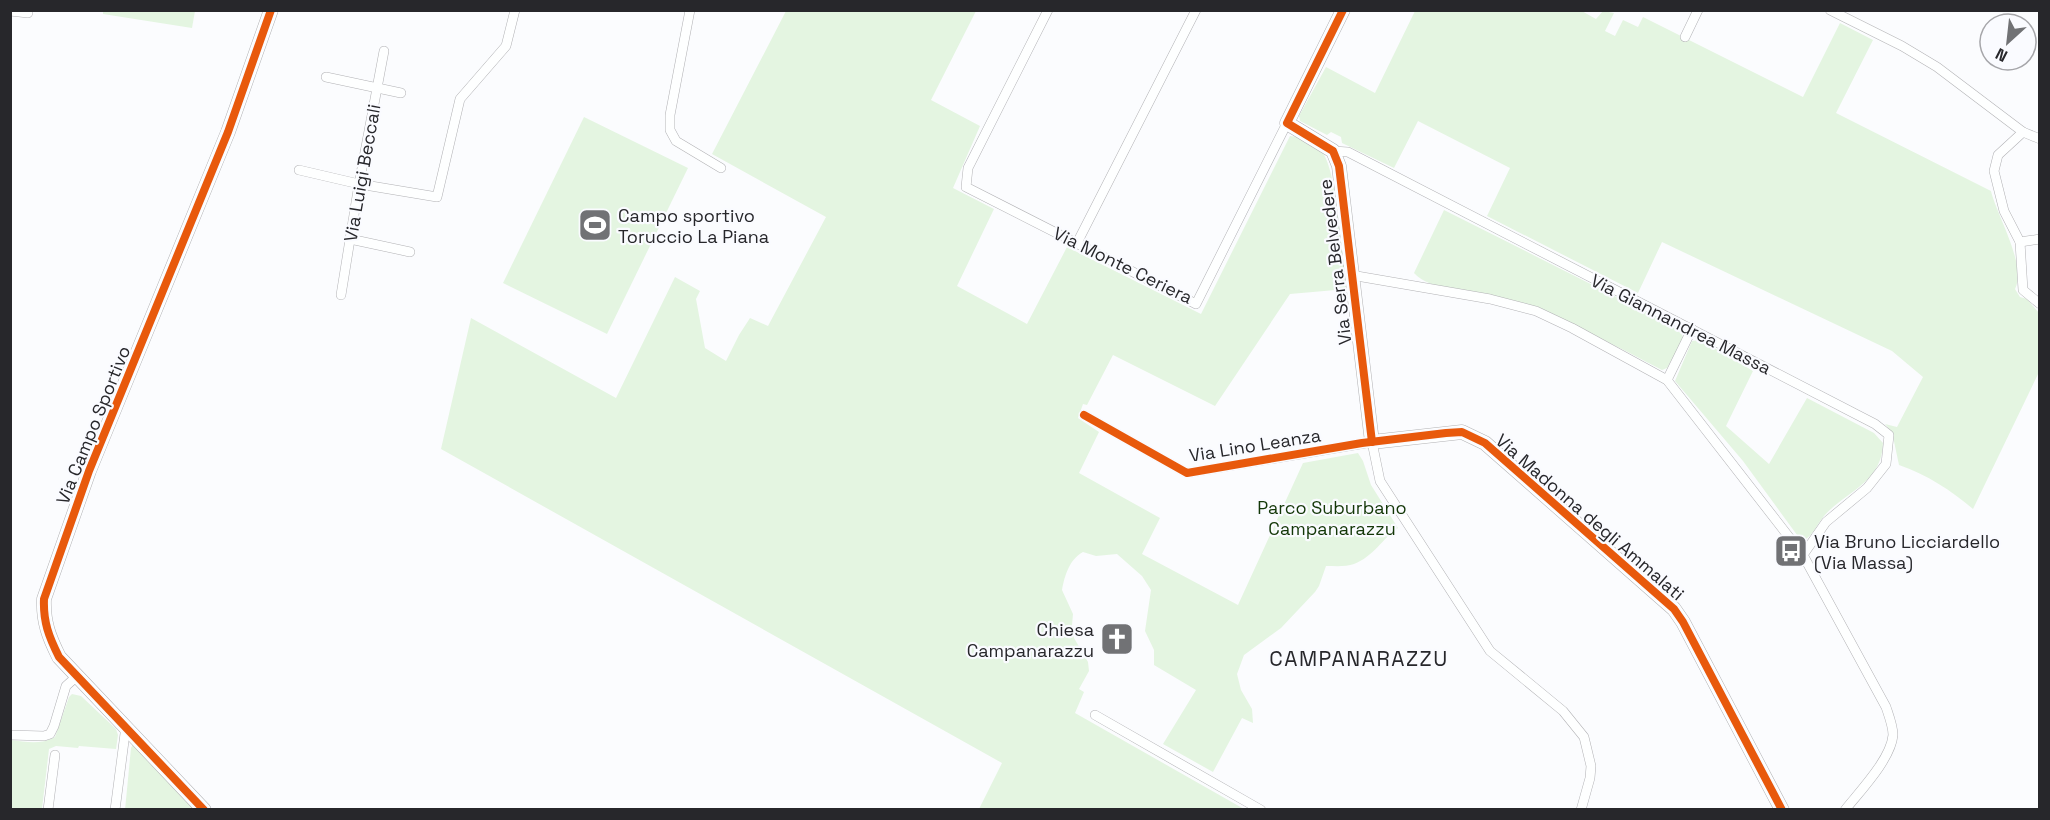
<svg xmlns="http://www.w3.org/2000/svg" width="2050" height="820" viewBox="0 0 2050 820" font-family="'Space Grotesk',sans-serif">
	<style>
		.green { fill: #e4f5e1 }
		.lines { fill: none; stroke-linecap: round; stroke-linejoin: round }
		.street-casing { stroke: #b2b2b5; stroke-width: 10 }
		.secondary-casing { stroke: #b2b2b5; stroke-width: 15 }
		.street { stroke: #feffff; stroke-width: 9 }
		.secondary { stroke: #feffff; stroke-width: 14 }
		.cycleway-casing { stroke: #fafbff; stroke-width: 11 }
		.cycleway { stroke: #e8590c; stroke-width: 8 }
		.labels { text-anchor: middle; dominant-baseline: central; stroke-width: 4.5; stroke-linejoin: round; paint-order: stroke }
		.street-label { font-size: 18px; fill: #27272b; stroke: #fafbff }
		.poi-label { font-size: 18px; fill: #27272b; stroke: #fafbff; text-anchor: start }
		.park-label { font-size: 18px; fill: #133707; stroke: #fafbff }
		.quarter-label { font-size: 21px; letter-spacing: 1.5px; fill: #27272b; stroke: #fafbff }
	</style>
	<rect width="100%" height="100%" fill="#fbfcfe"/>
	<g class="green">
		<path d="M1580 10 1596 19 1603 11 1614 13 1605 31 1615 36 1623 20 1638 27 1643 17 1803 97 1840 23 1873 40 1836 113 1991 191C1997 216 2027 265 2015 289L2020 297 2027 299 2039 313V372L1973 509C1950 490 1928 475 1899 465L1892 432 1885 424 1897 427 1923 377 1892 351 1662 242 1638 293 1487 216 1510 168 1418 121 1394 168 1342 143 1341 137 1331 132 1327 135 1300 121 1299 116 1326 67 1375 93 1415 11Z"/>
		<path d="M103 11V10L195 11 192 28 103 14Z"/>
		<path d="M786 11H976L931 100 980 126 953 188 994 209 957 286 1027 324 1067 247 1201 314 1290 136C1301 137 1315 143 1322 152 1337 169 1343 262 1347 289L1290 294 1215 406 1113 355 1087 405 1083 404 1078 418 1099 432 1079 473 1160 518 1142 554 1238 605 1303 463 1358 453 1363 461 1371 485 1398 528C1383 538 1373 557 1354 564 1346 567 1335 566 1326 566L1319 586 1315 592 1281 628 1244 655 1237 674 1241 690 1252 709 1253 723 1242 718 1213 772 1163 744 1196 690 1154 665V650L1145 631 1151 590 1142 576 1117 554 1096 556 1083 552C1069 560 1065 575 1062 590L1073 614 1072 625 1074 638 1088 662 1089 671 1079 689 1084 692 1075 713 1244 809H979L1002 763 441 449 471 318 616 398 675 277 700 291 696 299 705 348 726 361 739 335 750 318 768 326 826 217 712 154Z"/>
		<path d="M584 117 688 168 607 334 503 283Z"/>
		<path d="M1444 210 1666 322 1682 333 1683 340 1667 368 1662 370C1606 341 1550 310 1488 295 1466 290 1431 291 1414 273Z"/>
		<path d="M1701 340 1753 371 1726 426 1769 464 1807 398 1874 433 1883 443C1882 483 1846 491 1824 516 1817 524 1813 536 1803 541L1800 539 1743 461 1675 381 1692 341Z"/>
		<path d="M72 694 81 696 116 729 118 735 116 749 79 746 78 748 56 746 49 749 42 809H11V740C27 742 40 745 55 737L69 697Z"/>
		<path d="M134 742 197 810H125L131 748Z"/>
	</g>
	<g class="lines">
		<g class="street-casing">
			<g id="street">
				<path d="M690 10 670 115V130L676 141 721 168"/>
				<path d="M1048 10 968 168 966 187 1196 304 1287 123"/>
				<path d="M1830 10 1902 46 1937 67 2023 132 2040 139"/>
				<path d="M10 11 28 13"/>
				<path d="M1685 37 1698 10"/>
				<path d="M326 77 401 93"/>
				<path d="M2023 132 1998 155 1994 171 2004 211 2020 242 2023 290 2040 304"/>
				<path d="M1333 151 1348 152 1875 424 1889 435 1886 464 1867 488 1826 522 1803 555"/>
				<path d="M299 170 359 184 437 197 460 99 506 46 515 10"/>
				<path d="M350 239 410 252"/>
				<path d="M2020 242 2040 239"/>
				<path d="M1077 243 1196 10"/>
				<path d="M1351 275 1490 299 1536 311 1572 328 1667 380 1803 555 1886 707C1889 716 1893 726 1893 735 1891 759 1860 791 1845 810"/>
				<path d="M341 295 359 184 384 51"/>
				<path d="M1667 380 1692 329"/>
				<path d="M1084 415 1187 473 1372 442 1380 481 1490 651 1563 711 1584 737 1591 766 1590 778 1581 810"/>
				<path d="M1095 715 1261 810"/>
				<path d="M10 735 44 736 50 734 54 726 66 686 76 677"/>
				<path d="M48 810 55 755"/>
				<path d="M115 810 126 726"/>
			</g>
		</g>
		<g class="secondary-casing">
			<g id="secondary">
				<path d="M1343 10 1287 123 1333 151 1339 166 1372 442 1462 432 1485 443 1674 609 1683 622 1782 810"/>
				<path d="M204 810 59 657C49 637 43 622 44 599L89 471 228 132 271 10"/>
			</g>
		</g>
		<use href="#street" class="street"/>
		<use href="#secondary" class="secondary"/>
		<g class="cycleway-casing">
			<g id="cycleway">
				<path d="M1343 10 1287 123 1333 151 1339 166 1372 442"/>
				<path d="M1084 415 1187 473 1362 443 1446 433 1462 432 1485 443 1674 609 1683 622 1782 810"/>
				<path d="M204 810 59 657C49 637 43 622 44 599L89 471 228 132 271 10"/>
			</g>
		</g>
		<use href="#cycleway" class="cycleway"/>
	</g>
	<defs>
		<g id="stadium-square" transform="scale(1.725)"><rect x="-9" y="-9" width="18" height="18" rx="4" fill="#717275" stroke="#fafbff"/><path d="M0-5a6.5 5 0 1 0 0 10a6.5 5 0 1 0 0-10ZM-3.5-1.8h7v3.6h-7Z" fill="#fff"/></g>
		<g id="bus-square" transform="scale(1.725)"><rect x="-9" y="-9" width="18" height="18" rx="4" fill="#717275" stroke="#fafbff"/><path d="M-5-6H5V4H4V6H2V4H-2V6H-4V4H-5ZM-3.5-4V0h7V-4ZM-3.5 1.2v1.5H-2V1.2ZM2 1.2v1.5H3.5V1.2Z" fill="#fff"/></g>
		<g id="church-square" transform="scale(1.725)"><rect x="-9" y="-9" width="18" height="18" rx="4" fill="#717275" stroke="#fafbff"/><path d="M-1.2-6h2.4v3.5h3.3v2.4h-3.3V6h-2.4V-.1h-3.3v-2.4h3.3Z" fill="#fff"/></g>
	</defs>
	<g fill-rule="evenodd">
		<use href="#stadium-square" x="595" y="225"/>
		<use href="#bus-square" x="1791" y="551"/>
		<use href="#church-square" x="1117" y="639"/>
	</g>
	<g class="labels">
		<g class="street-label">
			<text transform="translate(362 173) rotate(-80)">Via Luigi Beccali</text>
			<text transform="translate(1335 262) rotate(-97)">Via Serra Belvedere</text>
			<text transform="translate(1123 265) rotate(26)">Via Monte Ceriera</text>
			<text transform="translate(1681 324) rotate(27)">Via Giannandrea Massa</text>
			<text transform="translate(93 425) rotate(-68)">Via Campo Sportivo</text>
			<text transform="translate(1255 445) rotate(-9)">Via Lino Leanza</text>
			<text transform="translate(1590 517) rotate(41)">Via Madonna degli Ammalati</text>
		</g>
		<g class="poi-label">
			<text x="618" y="215">Campo sportivo<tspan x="618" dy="21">Toruccio La Piana</tspan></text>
			<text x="1814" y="541">Via Bruno Licciardello<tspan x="1814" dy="21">(Via Massa)</tspan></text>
			<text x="1094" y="629" text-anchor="end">Chiesa<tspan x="1094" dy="21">Campanarazzu</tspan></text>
		</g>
		<g class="park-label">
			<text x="1332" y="507">Parco Suburbano<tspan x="1332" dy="21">Campanarazzu</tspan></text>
		</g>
		<g class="quarter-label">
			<text x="1359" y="658">CAMPANARAZZU</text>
		</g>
	</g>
	<rect width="2050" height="820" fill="none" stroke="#27272b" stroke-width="24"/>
	<g transform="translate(2008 42) rotate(207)"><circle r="28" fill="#fafbff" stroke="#a6a6aa" stroke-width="1.5"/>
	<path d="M0-4.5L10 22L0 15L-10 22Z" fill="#717275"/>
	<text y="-9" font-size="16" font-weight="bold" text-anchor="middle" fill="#27272b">N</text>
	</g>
</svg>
